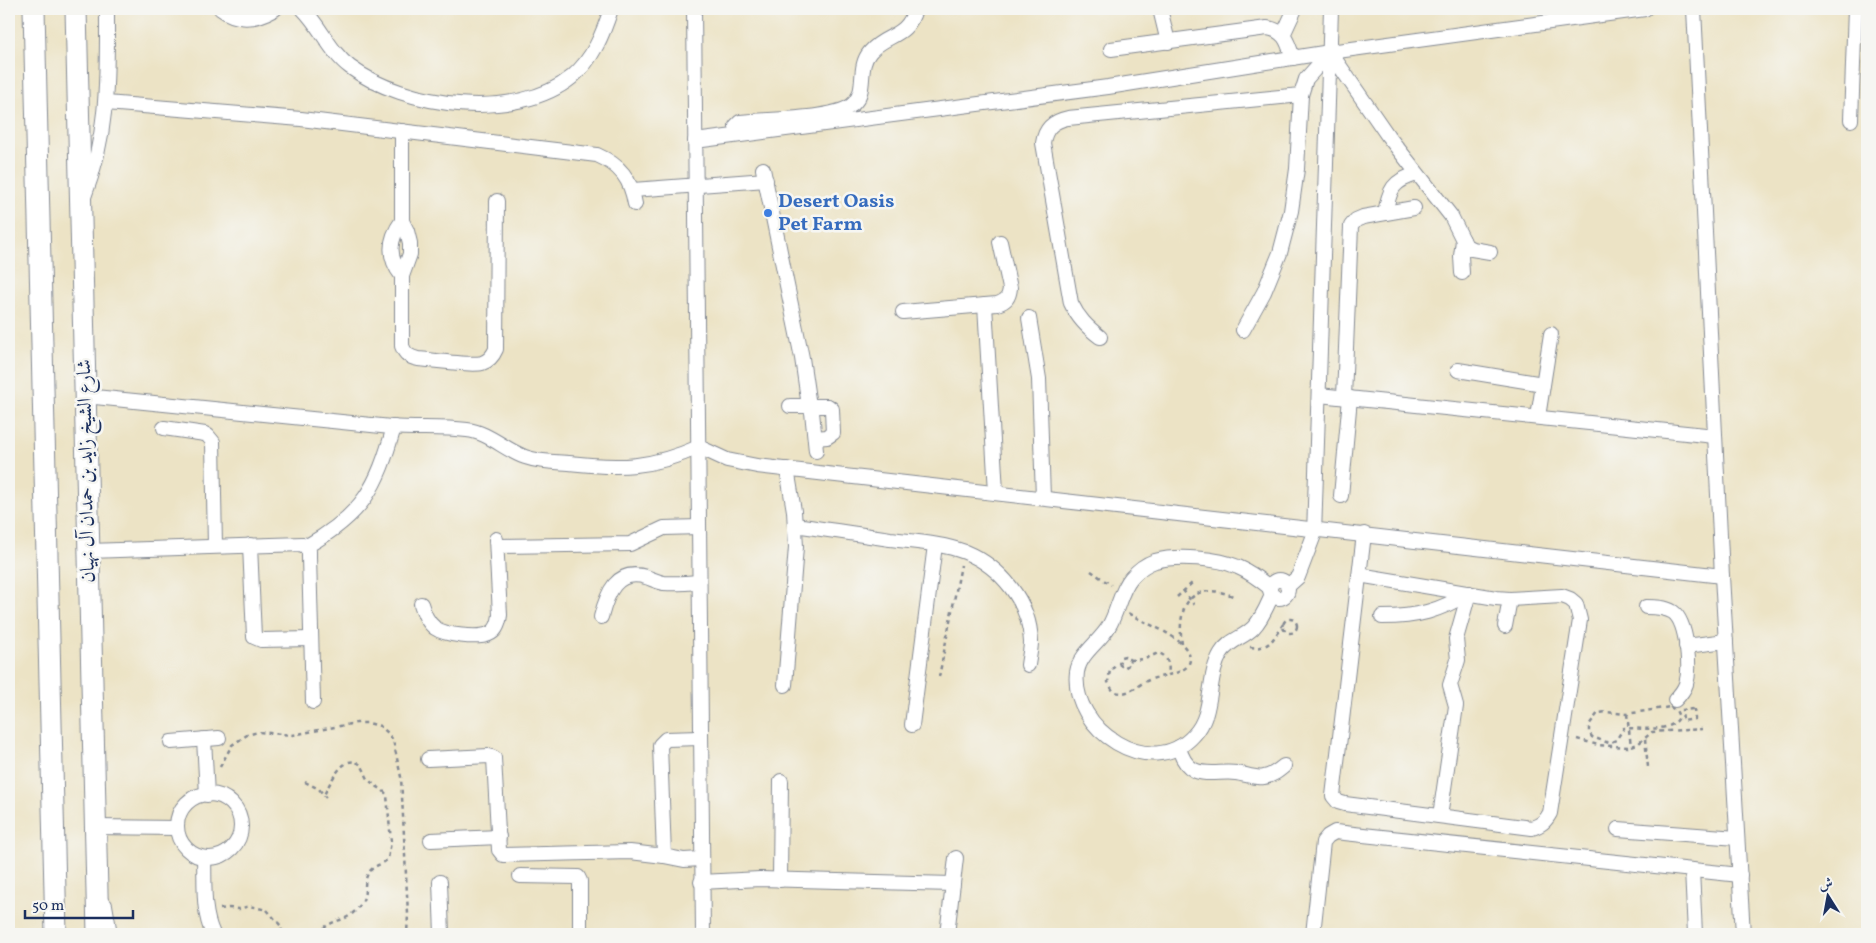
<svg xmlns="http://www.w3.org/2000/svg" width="1876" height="943" viewBox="0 0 1876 943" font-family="Vollkorn,Amiri,serif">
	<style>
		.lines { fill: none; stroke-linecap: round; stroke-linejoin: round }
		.minor-casing { stroke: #848992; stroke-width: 16 }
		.highway-casing { stroke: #848992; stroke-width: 23 }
		.path { stroke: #848992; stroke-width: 2.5; stroke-dasharray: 4 4; stroke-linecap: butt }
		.minor { stroke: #fff; stroke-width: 14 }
		.highway { stroke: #fff; stroke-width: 21 }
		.shop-dot { fill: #3f7fe0; stroke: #f6f6f2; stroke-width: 2 }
		.labels { text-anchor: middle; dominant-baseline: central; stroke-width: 5; stroke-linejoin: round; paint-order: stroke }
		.shop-label { font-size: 20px; font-weight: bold; fill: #366cbe; stroke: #f6f6f2; text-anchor: start }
		.street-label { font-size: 20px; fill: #1b2f5e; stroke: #f6f6f2 }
	</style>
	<rect width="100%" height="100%" fill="#f6f6f2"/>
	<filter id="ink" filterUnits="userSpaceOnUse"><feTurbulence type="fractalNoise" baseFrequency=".02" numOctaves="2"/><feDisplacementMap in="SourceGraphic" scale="10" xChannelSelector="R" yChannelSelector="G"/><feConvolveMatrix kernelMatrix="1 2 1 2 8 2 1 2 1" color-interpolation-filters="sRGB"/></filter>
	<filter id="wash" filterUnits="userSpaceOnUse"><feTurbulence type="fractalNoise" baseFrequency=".0096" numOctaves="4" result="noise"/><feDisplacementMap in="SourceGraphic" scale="20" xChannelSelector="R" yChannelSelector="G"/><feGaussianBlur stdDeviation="1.12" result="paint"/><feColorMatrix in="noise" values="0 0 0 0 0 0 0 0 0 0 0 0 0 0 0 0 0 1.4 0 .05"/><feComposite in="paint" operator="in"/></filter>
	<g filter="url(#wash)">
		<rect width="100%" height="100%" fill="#ece3c5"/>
	</g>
	<g filter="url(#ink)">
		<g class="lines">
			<g class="minor-casing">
				<g id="minor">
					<path d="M221 9C238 22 257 19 275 9"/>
					<path d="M303 9C321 27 330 52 350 67 405 108 517 122 572 77 593 59 603 34 611 9"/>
					<path d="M694 9 703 934"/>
					<path d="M1160 9 1168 42"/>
					<path d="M1694 9 1722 576 1743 934"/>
					<path d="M1283 35 1295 9"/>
					<path d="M1111 49 1267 28C1285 30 1288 43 1293 58"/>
					<path d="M106 103 301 119 597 155C620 165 631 179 635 204"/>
					<path d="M1851 120 1855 9"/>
					<path d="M402 131V221"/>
					<path d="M737 135 736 126 740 122C763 119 842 120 855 102 867 88 857 67 870 52 886 33 907 39 915 9"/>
					<path d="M695 141 1108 87 1330 52 1645 9"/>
					<path d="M763 169 802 358 809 406 812 412 816 451"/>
					<path d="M633 190 766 180"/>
					<path d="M84 197C109 132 107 77 107 9"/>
					<path d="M1385 213C1390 189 1392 181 1417 174"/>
					<path d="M1462 273 1461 256 1463 240"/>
					<path d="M402 276C388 258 388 240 402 221L407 231 410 243V254L402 276V346C405 354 409 357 418 359 432 360 470 366 482 363 489 361 493 356 496 349L497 201"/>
					<path d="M985 305 996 492"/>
					<path d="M903 312 997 304C1006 301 1009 298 1010 288L1000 242"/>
					<path d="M1029 318 1039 379 1043 498"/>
					<path d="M1243 330 1264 292 1280 253 1291 211 1297 169 1301 95 1306 79 1330 52 1388 136 1451 216 1466 246 1472 249 1490 252"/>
					<path d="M1100 337C1087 327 1078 318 1071 303L1043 143C1045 128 1053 121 1068 118L1301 95"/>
					<path d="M1458 370 1543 384"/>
					<path d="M1319 395 1715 436"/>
					<path d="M85 396C187 406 289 417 391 427 416 429 441 427 467 430 488 432 505 450 525 457 539 462 555 462 569 463 621 469 651 468 699 447L727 460 757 466 1722 576"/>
					<path d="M1344 397 1351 226 1356 220 1363 217 1414 208"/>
					<path d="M790 406H828L832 409 833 433 827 437 815 438"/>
					<path d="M1538 417 1551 334"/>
					<path d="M164 428 205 434 208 436 213 442 215 546"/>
					<path d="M1341 496 1350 398"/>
					<path d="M796 525C827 530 858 534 890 539 914 542 942 543 965 552 1001 567 1030 602 1031 642 1031 649 1029 657 1028 665"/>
					<path d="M250 545 254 637 261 640 311 639"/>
					<path d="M307 546C363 514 377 488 394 427"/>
					<path d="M497 546 630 544 664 528 699 527"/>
					<path d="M89 551 303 544 309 551V557L313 702"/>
					<path d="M1359 575 1496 598 1510 599 1562 596 1570 599 1576 604 1580 620 1550 813C1545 822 1541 825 1532 828L1345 804 1338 802 1333 796 1364 534"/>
					<circle cx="1279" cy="589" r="9"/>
					<path d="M1288 586 1298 577 1314 535 1331 9"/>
					<path d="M1269 587C1259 579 1250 572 1238 567 1218 558 1177 555 1155 561 1146 564 1137 571 1131 578 1120 591 1118 611 1109 626 1100 642 1080 653 1077 672 1070 729 1151 783 1194 735 1215 713 1206 678 1221 653 1229 640 1243 638 1253 628 1262 619 1267 606 1272 595"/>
					<path d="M421 604C424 613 427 622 435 628 445 635 477 639 489 634 497 631 499 623 500 615L496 539"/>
					<path d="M1646 607C1655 607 1665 607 1673 612 1687 622 1691 668 1686 684 1684 690 1680 695 1675 700"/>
					<path d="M601 617C607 594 616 568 646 577 652 579 658 582 664 583 676 584 688 583 699 582"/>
					<path d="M1382 617C1418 617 1439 611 1469 593"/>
					<path d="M1505 626 1510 599"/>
					<path d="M1686 646 1726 641"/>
					<path d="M785 685 796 547 794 511 787 469"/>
					<path d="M912 725 935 545"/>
					<path d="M204 739 207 795"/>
					<path d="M171 742 219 738"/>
					<path d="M1179 747C1181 756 1185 765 1194 770 1206 776 1223 771 1236 773 1245 774 1255 779 1264 777 1272 776 1278 771 1284 766"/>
					<path d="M428 759 489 756 494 758 499 850 503 855 630 852 664 856 684 860 701 859"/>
					<circle cx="209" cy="826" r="32"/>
					<path d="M1440 816 1456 706 1450 685 1458 660 1456 639 1469 593"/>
					<path d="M95 827 177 828"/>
					<path d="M1618 829 1737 838"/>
					<path d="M431 840 499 837"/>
					<path d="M664 856 660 745 666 739 700 738"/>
					<path d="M204 858C205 883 202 911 213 934"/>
					<path d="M1692 870 1695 934"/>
					<path d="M520 876 578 877 580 881V934"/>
					<path d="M780 880 781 781"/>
					<path d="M440 882 442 934"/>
					<path d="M701 882 760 879 953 884"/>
					<path d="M105 905 110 934"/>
					<path d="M947 934 956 858"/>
					<path d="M1313 934 1323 842 1328 836 1335 832 1740 875"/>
				</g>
			</g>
			<g class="highway-casing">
				<g id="highway">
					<path d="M34 9 56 934"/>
					<path d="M76 9 98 934"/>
				</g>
			</g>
			<g class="path">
				<path d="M1091 571 1111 585"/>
				<path d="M1183 590 1194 605"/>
				<path d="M1177 597 1192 583"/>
				<circle cx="1290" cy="626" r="7"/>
				<path d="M1182 644C1176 605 1192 580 1233 596"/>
				<path d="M1250 647C1271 650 1273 638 1284 623"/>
				<path d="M1130 660 1145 659 1158 653C1168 655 1170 666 1168 675"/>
				<path d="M1119 664 1124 668 1130 664V660L1125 656 1121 657 1119 664 1110 670 1108 682 1113 691C1130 698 1137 683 1152 679 1162 675 1196 674 1189 654 1180 634 1145 624 1128 613"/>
				<path d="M939 677 961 565"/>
				<path d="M1670 707 1676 710 1679 717C1673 733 1639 728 1624 728L1616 740 1609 743 1592 737 1589 732V725L1598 713 1606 712 1627 714Z"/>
				<path d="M1694 709 1695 719 1683 721 1682 710Z"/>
				<path d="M1627 714 1631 746"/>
				<path d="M1577 739 1598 745 1628 747 1638 744 1652 732 1702 729"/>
				<path d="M1645 739 1648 767"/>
				<path d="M220 767 232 745 247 735 258 732 293 735 356 723H368L380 726 388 733 393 740 401 777 408 914 407 934"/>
				<path d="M305 782 319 789 326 798"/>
				<path d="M220 909 228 908 239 909 249 906 267 910 281 926 282 934"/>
				<path d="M318 934C331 918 343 923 354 912 372 895 360 886 369 872 374 865 382 865 388 859L391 842 387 795C382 788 374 786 369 780 365 775 364 766 358 763 343 754 329 785 324 795"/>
			</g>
			<use href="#minor" class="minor"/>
			<use href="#highway" class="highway"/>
		</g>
	</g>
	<circle class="shop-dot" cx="768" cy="213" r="5"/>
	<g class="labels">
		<g class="shop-label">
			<text x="778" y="202">Desert Oasis<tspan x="778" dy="23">Pet Farm</tspan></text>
		</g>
		<g class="street-label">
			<text transform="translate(87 471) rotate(-91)">شارع الشيخ زايد بن حمدان آل نهيان</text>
		</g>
	</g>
	<rect width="1876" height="943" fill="none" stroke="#f6f6f2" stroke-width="30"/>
	<g transform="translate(1828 896) rotate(349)" stroke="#f6f6f2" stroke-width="4" paint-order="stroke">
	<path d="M0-4L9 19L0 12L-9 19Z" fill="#1b2f5e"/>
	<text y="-8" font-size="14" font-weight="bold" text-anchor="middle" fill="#1b2f5e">ش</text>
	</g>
	<path d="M25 910v8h108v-8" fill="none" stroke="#1b2f5e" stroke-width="2.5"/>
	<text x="32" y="910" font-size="15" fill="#1b2f5e" stroke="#f6f6f2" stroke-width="4" paint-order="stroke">50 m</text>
</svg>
